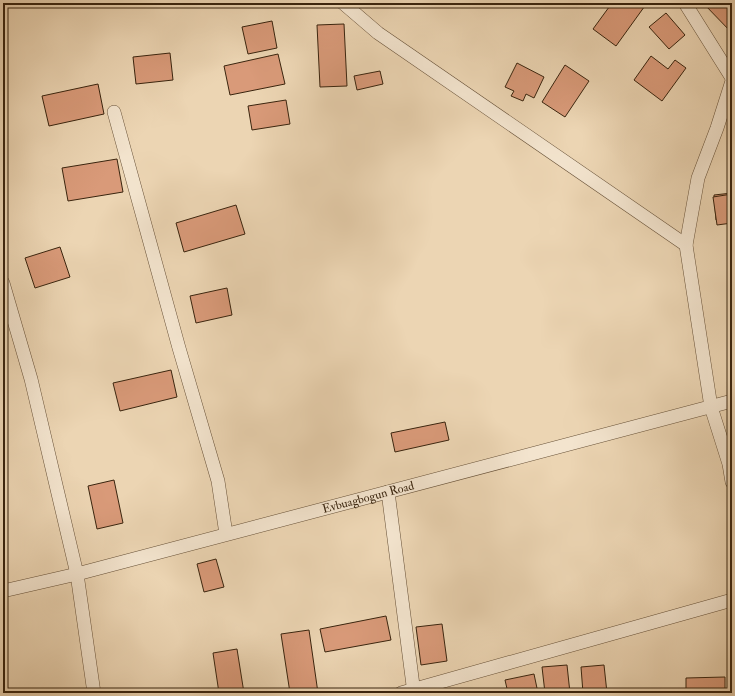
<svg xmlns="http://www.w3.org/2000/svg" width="735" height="696" viewBox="0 0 735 696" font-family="'IM FELL Double Pica',serif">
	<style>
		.building { fill: #d99a79; stroke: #39240e }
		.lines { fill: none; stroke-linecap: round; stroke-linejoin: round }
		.street-casing { stroke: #665037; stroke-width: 14 }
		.street { stroke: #f3e4ce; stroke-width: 13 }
		.labels { text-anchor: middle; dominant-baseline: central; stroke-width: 3; stroke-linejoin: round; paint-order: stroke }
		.street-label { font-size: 12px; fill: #39240e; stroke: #f3e4ce }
	</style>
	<rect width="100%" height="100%" fill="#ecd5b3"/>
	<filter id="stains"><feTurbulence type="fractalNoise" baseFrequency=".005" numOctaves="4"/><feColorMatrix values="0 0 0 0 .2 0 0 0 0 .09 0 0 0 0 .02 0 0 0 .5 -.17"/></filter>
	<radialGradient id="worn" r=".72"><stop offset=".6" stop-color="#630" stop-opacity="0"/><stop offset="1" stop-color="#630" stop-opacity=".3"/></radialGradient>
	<g class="building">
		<path d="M612 3H647L616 46 593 29Z"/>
		<path d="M703 3H732V33Z"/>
		<path d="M666 13 685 35 669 49 649 27Z"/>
		<path d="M272 21 277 48 248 54 242 27Z"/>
		<path d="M344 24 347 86 320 87 317 25Z"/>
		<path d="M170 53 173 80 136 84 133 57Z"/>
		<path d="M278 54 285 84 230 95 224 66Z"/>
		<path d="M651 56 668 69 675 60 686 68 662 101 634 80Z"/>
		<path d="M517 63 544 77 534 98 526 94 523 101 511 96 514 91 505 87Z"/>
		<path d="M565 65 589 81 565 117 542 102Z"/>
		<path d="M380 71 383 84 357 90 354 76Z"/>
		<path d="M98 84 104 114 49 126 42 96Z"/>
		<path d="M286 100 290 124 252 130 248 106Z"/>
		<path d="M117 159 123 192 68 201 62 168Z"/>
		<path d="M732 193V218L716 220 714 195Z"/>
		<path d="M732 194V223L717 225 713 197Z"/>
		<path d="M236 205 245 234 184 252 176 223Z"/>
		<path d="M60 247 70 277 35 288 25 258Z"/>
		<path d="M227 288 232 315 196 323 190 296Z"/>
		<path d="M171 370 177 397 120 411 113 383Z"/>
		<path d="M445 422 449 440 395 452 391 433Z"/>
		<path d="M114 480 123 523 97 529 88 486Z"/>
		<path d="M216 559 224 587 204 592 197 564Z"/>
		<path d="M386 616 391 640 325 652 320 629Z"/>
		<path d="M442 624 447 661 421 665 416 627Z"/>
		<path d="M309 630 318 693H290L281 634Z"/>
		<path d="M237 649 244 693H219L213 653Z"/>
		<path d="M567 665 570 693H545L542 667Z"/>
		<path d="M604 665 607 693H583L581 667Z"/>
		<path d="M534 674 538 693H508L505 680Z"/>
		<path d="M725 677V693H686V678Z"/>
	</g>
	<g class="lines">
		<g class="street-casing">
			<g id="street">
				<path d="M343 3 378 33 686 245"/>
				<path d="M685 3 732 78"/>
				<path d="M732 81 717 128 698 178 686 245 711 407 729 464 732 482"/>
				<path d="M114 112 179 348 218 481 226 534"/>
				<path d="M3 283 31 379 77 574 94 693"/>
				<path d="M388 492 414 693"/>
				<path id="s1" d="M3 591 77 574 732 401"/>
				<path d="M401 693 732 600"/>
			</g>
		</g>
		<use href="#street" class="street"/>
	</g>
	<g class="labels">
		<g class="street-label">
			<text stroke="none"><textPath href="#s1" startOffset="377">Evbuagbogun Road</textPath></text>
		</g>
	</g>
	<rect width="735" height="696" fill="none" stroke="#ecd5b3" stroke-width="16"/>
	<rect x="4" y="4" width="727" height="688" fill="none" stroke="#39240e" stroke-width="2"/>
	<rect x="8" y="8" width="719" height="680" fill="none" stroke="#39240e"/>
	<rect width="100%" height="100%" filter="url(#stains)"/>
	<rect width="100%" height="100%" fill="url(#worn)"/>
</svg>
